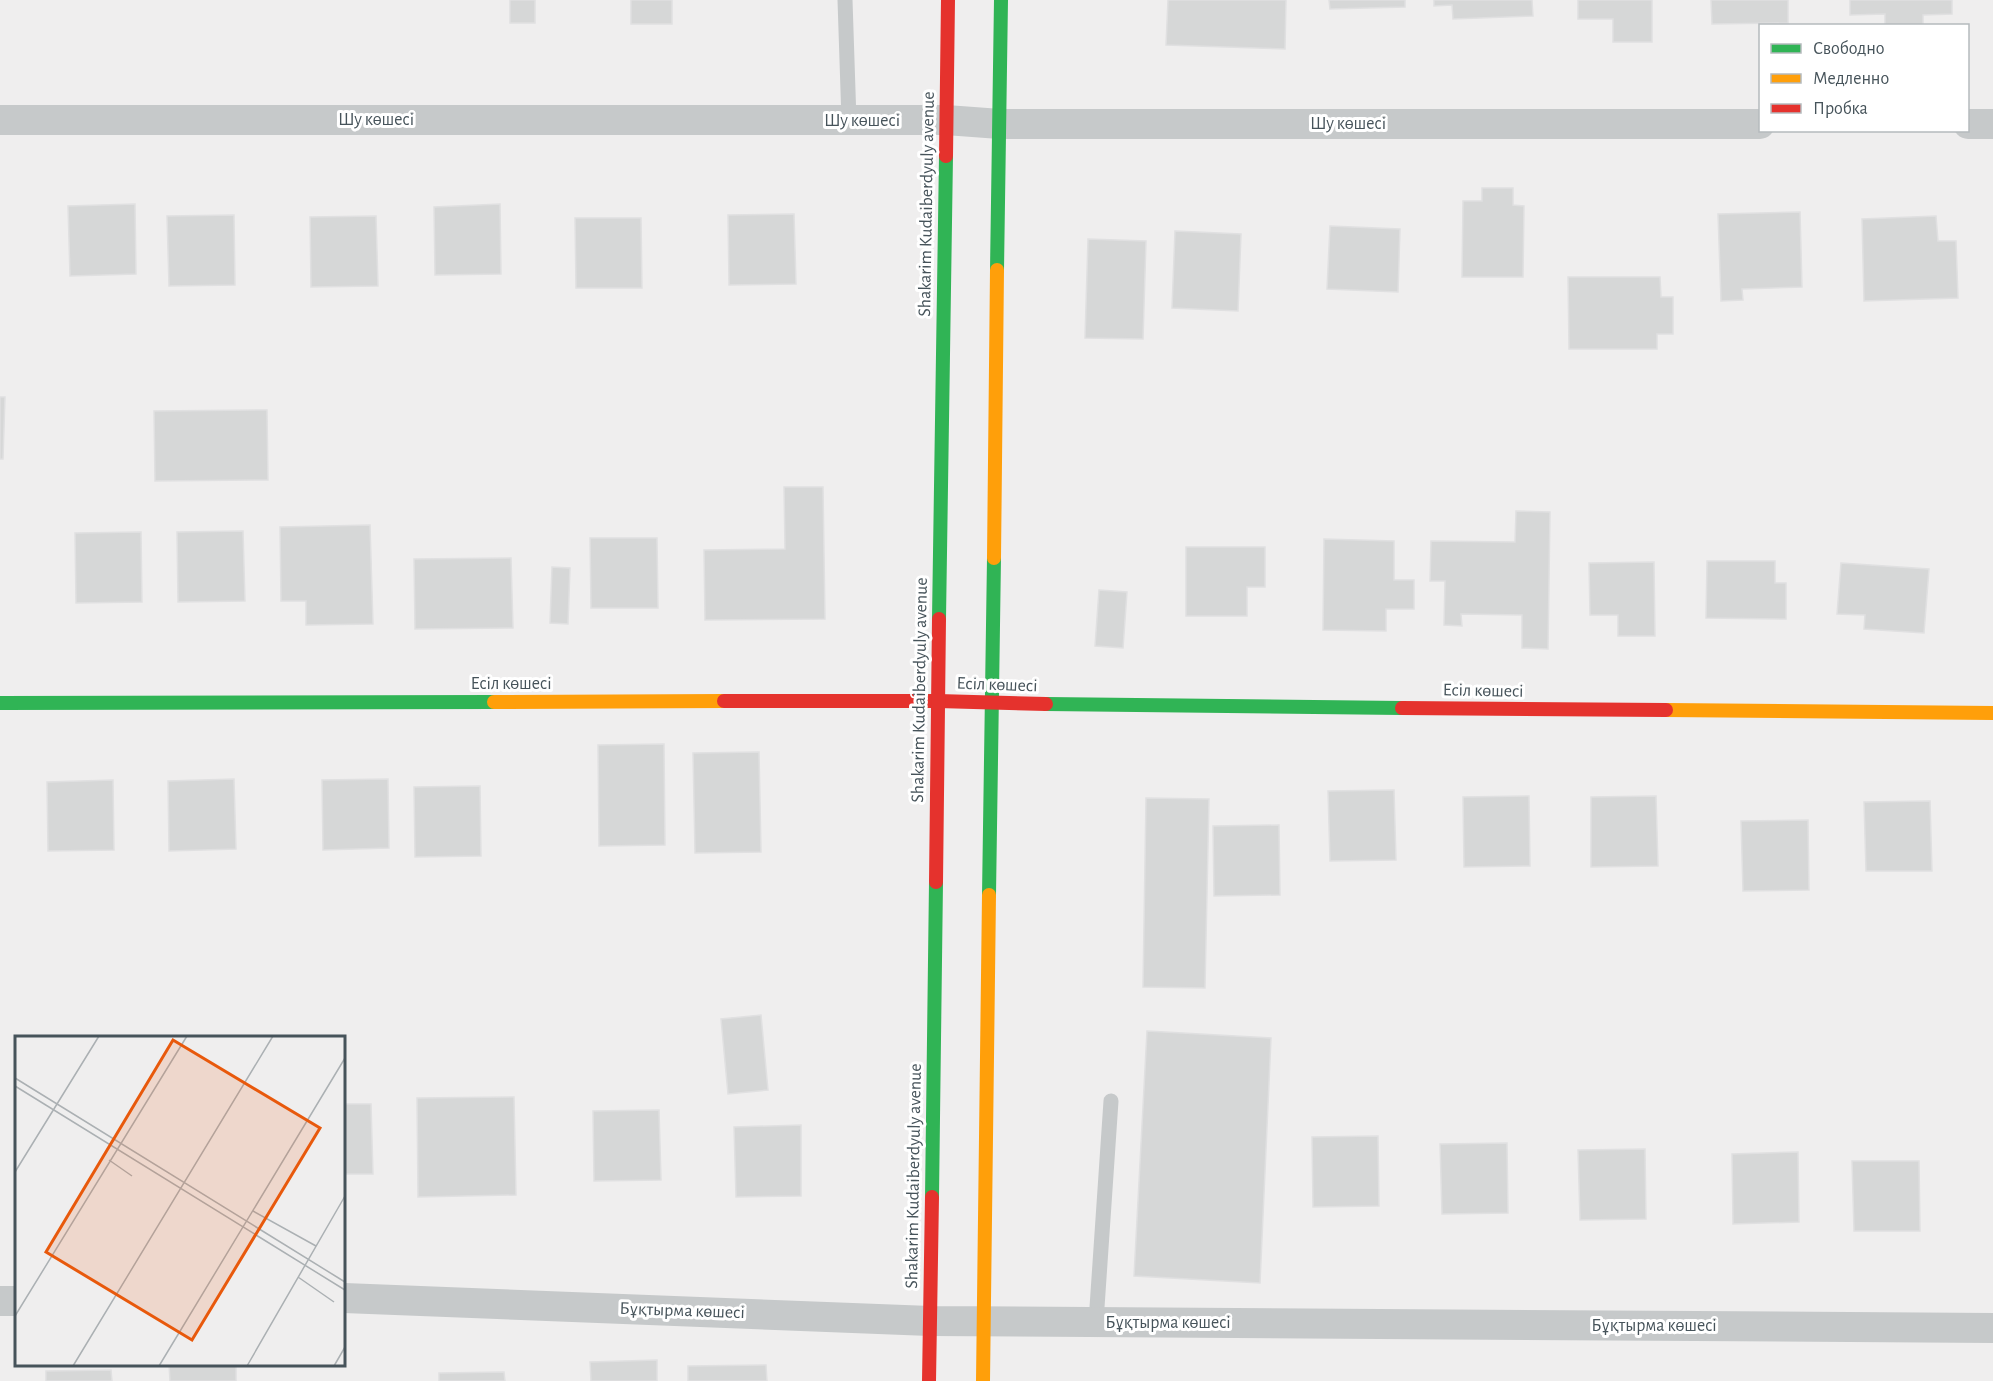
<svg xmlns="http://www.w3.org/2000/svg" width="1993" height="1381" viewBox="0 0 1993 1381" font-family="'Alegreya Sans',sans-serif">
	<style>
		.building { fill: #d6d7d7; stroke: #e0e0e1; stroke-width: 1.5 }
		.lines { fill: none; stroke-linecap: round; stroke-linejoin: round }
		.lane { stroke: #c6c9ca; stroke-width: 15 }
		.street { stroke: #c6c9ca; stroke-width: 30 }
		.fast { stroke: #30b455; stroke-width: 14 }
		.slow { stroke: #ff9f0a; stroke-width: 14 }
		.jam { stroke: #e5322d; stroke-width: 14 }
		.labels { text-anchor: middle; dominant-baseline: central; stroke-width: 6; stroke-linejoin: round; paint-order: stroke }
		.street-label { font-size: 18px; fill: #46535a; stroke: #fff }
		.inset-road { fill: none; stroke: #abb0b3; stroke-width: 1.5 }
		.view { fill: #e8590c; fill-opacity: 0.15; stroke: #e8590c; stroke-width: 3 }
		.inset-edge { fill: none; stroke: #46535a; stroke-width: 3 }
	</style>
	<rect width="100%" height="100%" fill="#efeeee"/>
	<g class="building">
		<rect x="510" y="0" width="25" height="23"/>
		<rect x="631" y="0" width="41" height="24"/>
		<path d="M1168 0H1286L1285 49 1166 45Z"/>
		<path d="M1329 0H1405V7L1330 9Z"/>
		<path d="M1434 0H1532L1533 16 1453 19 1452 5 1434 6Z"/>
		<path d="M1578 0H1652V42H1613V19H1578Z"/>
		<path d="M1711 0H1788V23L1712 24Z"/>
		<path d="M1850 0H1952V14L1923 15V26H1885V14L1850 15Z"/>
		<path d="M1482 188H1513V205L1524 206 1523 277H1462L1463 201H1482Z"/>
		<path d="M135 204 136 274 70 276 68 206Z"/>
		<path d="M500 204 501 274 435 275 434 207Z"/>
		<path d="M1800 212 1802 287 1742 289 1743 300 1721 301 1718 214Z"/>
		<path d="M794 214 796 284 729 285 728 215Z"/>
		<path d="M234 215 235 285 169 286 167 216Z"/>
		<path d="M376 216 378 286 311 287 310 217Z"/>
		<path d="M1936 216 1938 241H1956L1958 298 1864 301 1862 219Z"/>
		<path d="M575 218H641L642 288H576Z"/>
		<path d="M1330 226 1400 229 1398 292 1327 289Z"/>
		<path d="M1175 231 1241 234 1238 311 1172 308Z"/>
		<path d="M1088 239 1146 241 1143 339 1085 338Z"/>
		<path d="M1568 277H1660L1661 297H1673V334H1657V349H1569Z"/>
		<path d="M0 397H5L3 459H0Z"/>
		<path d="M267 410 268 480 155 481 154 411Z"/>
		<path d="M784 487H823L825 619 705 620 704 550 785 549Z"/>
		<path d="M1516 511 1550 512 1548 649 1522 648V615L1461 614 1462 626 1444 625 1445 581H1430L1431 541 1515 542Z"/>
		<path d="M370 525 373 624 306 625V601H281L280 527Z"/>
		<path d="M243 531 245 601 178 602 177 532Z"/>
		<path d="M141 532 142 602 76 603 75 533Z"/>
		<path d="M590 538H657L658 608H591Z"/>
		<path d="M1324 539 1394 541V580H1414V609H1386V631L1323 630Z"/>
		<path d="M1186 547H1265V587H1247V616H1186Z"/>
		<path d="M511 558 513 628 415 629 414 559Z"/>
		<path d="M1707 561H1775V583H1786V619L1706 618Z"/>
		<path d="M1654 562 1655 636H1618V615H1590L1589 563Z"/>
		<path d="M1841 563 1929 569 1924 633 1864 629 1865 615 1837 614Z"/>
		<path d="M552 567 570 568 568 624 550 623Z"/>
		<path d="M1099 590 1127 592 1123 648 1095 646Z"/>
		<path d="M664 744 665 845 599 846 598 745Z"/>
		<path d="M759 752 761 852 695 853 693 753Z"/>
		<path d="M234 779 236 849 169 851 168 781Z"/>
		<path d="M388 779 389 848 323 850 322 780Z"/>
		<path d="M113 780 114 850 48 851 47 782Z"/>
		<path d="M480 786 481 856 415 857 414 787Z"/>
		<path d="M1394 790 1396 860 1330 861 1328 791Z"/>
		<path d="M1529 796 1530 866 1464 867 1463 797Z"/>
		<path d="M1656 796 1658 866 1591 867V797Z"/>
		<path d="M1146 798 1209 799 1205 988 1143 987Z"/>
		<path d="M1930 801 1932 871H1866L1864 802Z"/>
		<path d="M1808 820 1809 890 1743 891 1741 821Z"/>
		<path d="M1279 825 1280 895 1214 896 1213 826Z"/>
		<path d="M761 1015 768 1090 728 1094 721 1019Z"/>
		<path d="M1147 1031 1271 1038 1260 1283 1134 1276Z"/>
		<path d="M514 1097 516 1195 418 1197 417 1098Z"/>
		<path d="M344 1104H371L373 1174H344Z"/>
		<path d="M659 1110 661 1180 594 1181 593 1111Z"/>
		<path d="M801 1125V1196L736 1197 734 1127Z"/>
		<path d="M1378 1136 1379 1206 1313 1207 1312 1137Z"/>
		<path d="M1507 1143 1508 1213 1442 1214 1440 1144Z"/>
		<path d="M1645 1149 1646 1219 1580 1220 1578 1150Z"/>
		<path d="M1798 1152 1799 1222 1733 1224 1732 1154Z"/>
		<path d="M1852 1161H1919L1920 1231H1854Z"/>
		<path d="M657 1360V1381H591L590 1362Z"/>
		<path d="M169 1364H236V1381H170Z"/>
		<path d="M766 1365 767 1381H688V1366Z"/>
		<path d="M111 1370 112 1381H46V1371Z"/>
		<path d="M504 1372 505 1381H439V1373Z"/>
	</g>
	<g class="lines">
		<g class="lane">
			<path d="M845 0 849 121"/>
			<path d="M1096 1322 1111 1101"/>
		</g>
		<g class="street">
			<path d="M0 120H946L1000 124H1760"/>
			<path d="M1968 124H1993"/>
			<path d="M344 1298 930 1321 1993 1328"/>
			<path d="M0 1301H16"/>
		</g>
		<g class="fast">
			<path d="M997 270 1001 0"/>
			<path d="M939 619 946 156"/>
			<path d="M0 703 494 702"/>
			<path d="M1046 704 1402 708"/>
			<path d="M989 895 994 558"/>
			<path d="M932 1197 936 882"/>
		</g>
		<g class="slow">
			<path d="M994 558 997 270"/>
			<path d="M494 702 724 701"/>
			<path d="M1666 710 1993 713"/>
			<path d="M983 1381 989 895"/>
		</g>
		<g class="jam">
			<path d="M946 156 948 0"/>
			<path d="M724 701H938L1046 704"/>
			<path d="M1402 708 1666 710"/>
			<path d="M936 882 939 619"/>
			<path d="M929 1381 932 1197"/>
		</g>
	</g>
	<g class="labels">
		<g class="street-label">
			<text x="376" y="120">Шу көшесі</text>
			<text x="862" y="121">Шу көшесі</text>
			<text x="1348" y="124">Шу көшесі</text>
			<text transform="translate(927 204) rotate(-89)">Shakarim Kudaiberdyuly avenue</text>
			<text x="511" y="684">Есіл көшесі</text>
			<text transform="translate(997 685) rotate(2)">Есіл көшесі</text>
			<text transform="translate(920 690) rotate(-89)">Shakarim Kudaiberdyuly avenue</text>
			<text transform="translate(1483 691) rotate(1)">Есіл көшесі</text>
			<text transform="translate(914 1176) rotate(-89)">Shakarim Kudaiberdyuly avenue</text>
			<text transform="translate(682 1311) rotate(2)">Бұқтырма көшесі</text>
			<text x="1168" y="1323">Бұқтырма көшесі</text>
			<text x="1654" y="1326">Бұқтырма көшесі</text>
		</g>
	</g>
	<g transform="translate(15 1036)">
		<rect width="330" height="330" fill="#efeeee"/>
		<path class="inset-road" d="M0 42 330 246M0 50 330 254M94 124 117 140M0 136 84 0M238 175 301 210M283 241 319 266M0 280 172 0M58 330 258 0M144 330 330 22M232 330 330 160M319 330 330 311"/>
		<path class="view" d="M158 4 305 92 177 304 31 216Z"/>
		<rect width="330" height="330" class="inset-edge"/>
	</g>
	<rect x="1759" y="24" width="210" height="108" fill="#ffffff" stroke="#b5babd" stroke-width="1.5"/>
	<rect x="1771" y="44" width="30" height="9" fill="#30b455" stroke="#b5babd" stroke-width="1.5"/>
	<text x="1813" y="54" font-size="18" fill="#46535a">Свободно</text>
	<rect x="1771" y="74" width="30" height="9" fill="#ff9f0a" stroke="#b5babd" stroke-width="1.5"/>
	<text x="1813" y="84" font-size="18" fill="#46535a">Медленно</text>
	<rect x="1771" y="104" width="30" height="9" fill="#e5322d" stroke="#b5babd" stroke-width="1.5"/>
	<text x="1813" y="114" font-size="18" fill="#46535a">Пробка</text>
</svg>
